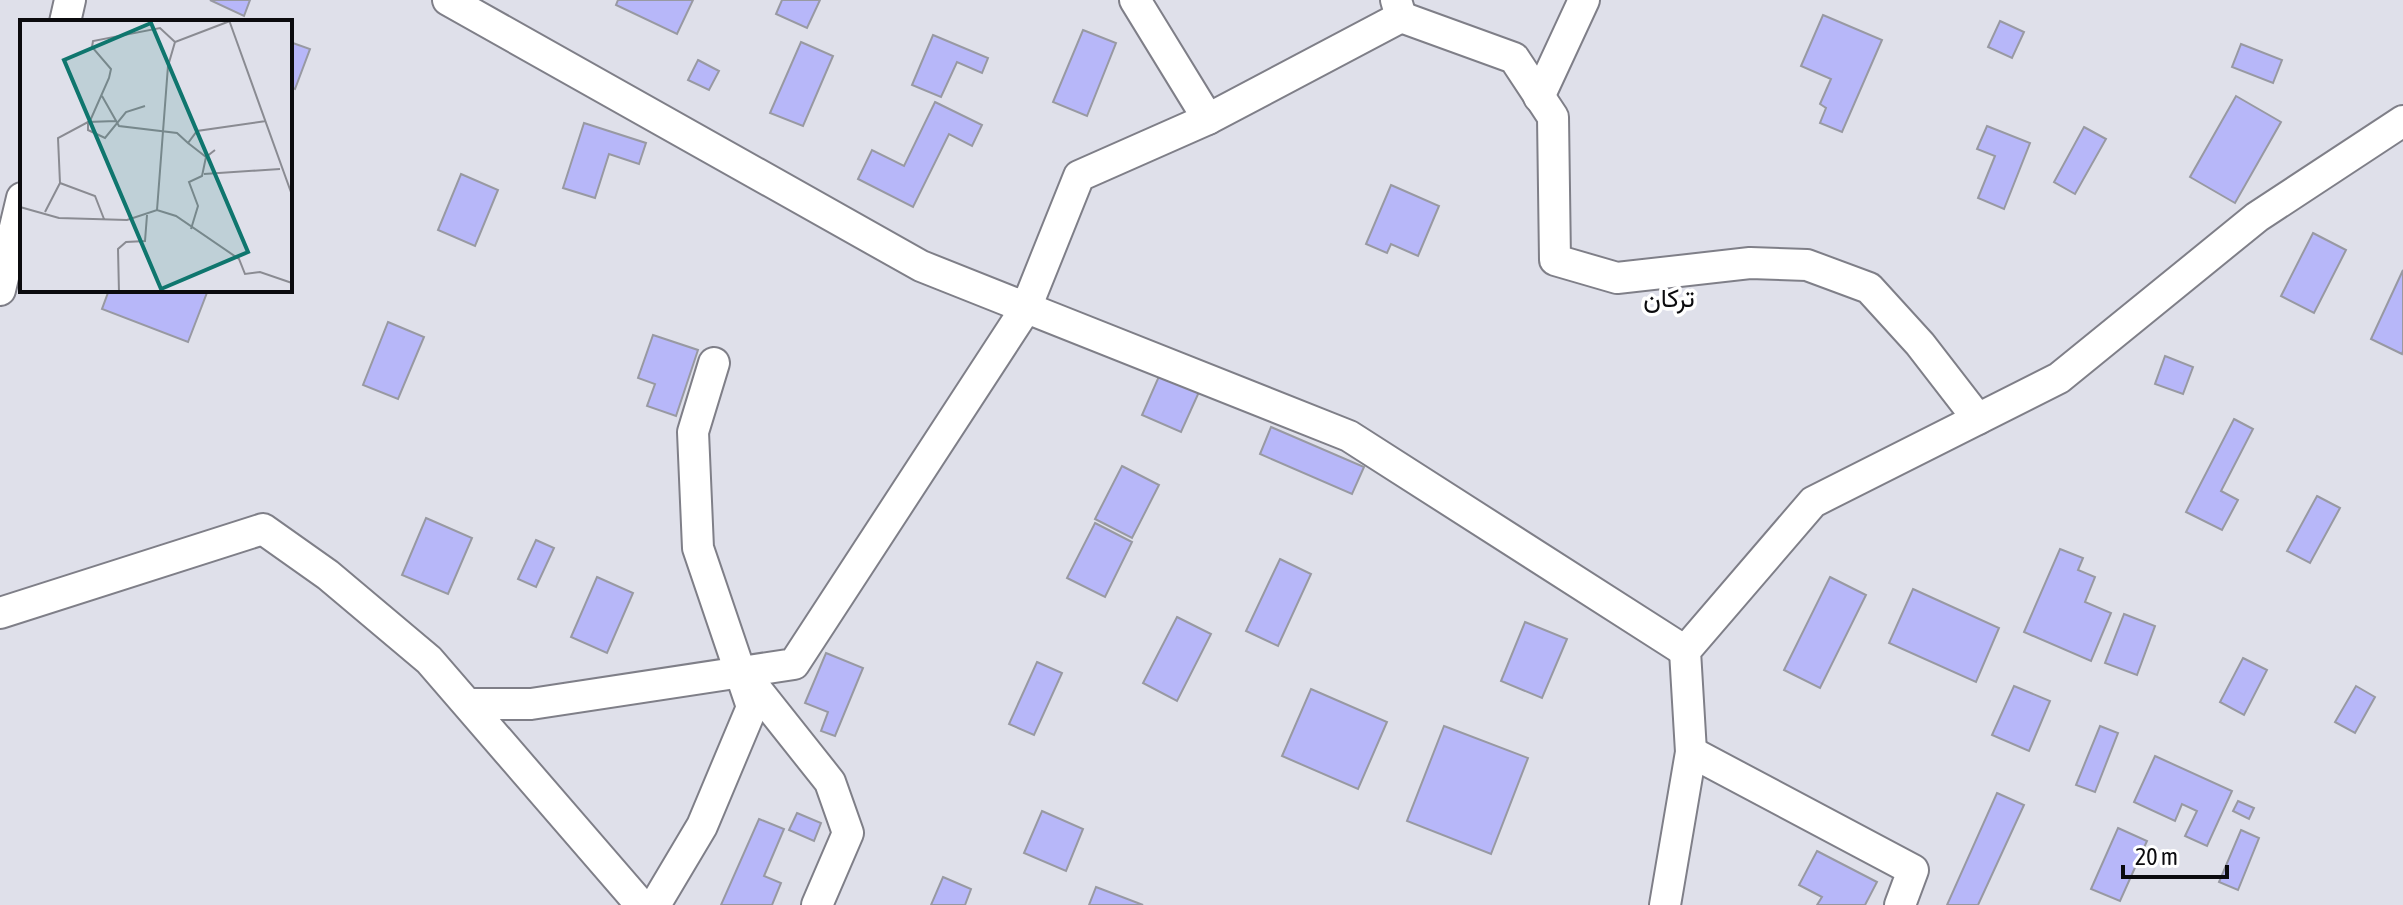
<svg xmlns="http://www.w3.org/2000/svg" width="2403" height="905" viewBox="0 0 2403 905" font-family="'Asap Condensed',Vazirmatn,sans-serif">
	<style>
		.building { fill: #b7b7f9; stroke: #9899a2; stroke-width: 2 }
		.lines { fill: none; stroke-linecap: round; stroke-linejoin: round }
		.street-casing { stroke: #7f7f88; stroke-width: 34 }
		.street { stroke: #fff; stroke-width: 30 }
		.labels { text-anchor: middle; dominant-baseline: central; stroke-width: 7; stroke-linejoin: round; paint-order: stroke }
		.quarter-label { font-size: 26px; fill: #0b0b0e; stroke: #fff }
		.inset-road { fill: none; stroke: #8a8b92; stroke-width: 2 }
		.view { fill: #0f766e; fill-opacity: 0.15; stroke: #0f766e; stroke-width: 4 }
		.inset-edge { fill: none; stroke: #0b0b0e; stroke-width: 4 }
	</style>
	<rect width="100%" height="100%" fill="#dfe0ea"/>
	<g class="building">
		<path d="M210 0H250L244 16Z"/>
		<path d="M618 0H693L677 34 616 5Z"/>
		<path d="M782 0H820L807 28 776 14Z"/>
		<path d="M1823 15 1882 40 1842 132 1820 123 1826 108 1820 104 1831 79 1801 66Z"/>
		<path d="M2000 21 2024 32 2012 58 1988 47Z"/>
		<path d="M1083 30 1116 43 1087 116 1053 102Z"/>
		<path d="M933 35 988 58 982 73 957 62 941 97 912 85Z"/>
		<path d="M290 42 310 49 295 89 290 87Z"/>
		<path d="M801 42 833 56 803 126 770 113Z"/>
		<path d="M2241 44 2282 60 2273 83 2232 67Z"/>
		<path d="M698 60 719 71 709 90 688 80Z"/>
		<path d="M2236 96 2281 122 2235 203 2190 177Z"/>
		<path d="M935 102 982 125 972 146 949 134 913 207 858 179 872 150 904 166Z"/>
		<path d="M584 123 646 143 639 164 609 154 595 198 563 188Z"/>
		<path d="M1987 126 2030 143 2004 209 1978 198 1995 156 1977 149Z"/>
		<path d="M2084 127 2106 139 2075 194 2054 182Z"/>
		<path d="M461 174 498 190 475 246 438 230Z"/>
		<path d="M1391 185 1439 206 1418 256 1391 244 1387 253 1366 244Z"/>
		<path d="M2313 233 2346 250 2314 313 2281 296Z"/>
		<path d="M2403 270V351L2402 354 2371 339Z"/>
		<path d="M109 290H208L188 342 102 309Z"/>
		<path d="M388 322 424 337 398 399 363 385Z"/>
		<path d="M653 335 698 350 676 416 647 406 655 384 638 378Z"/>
		<path d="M2165 356 2193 367 2183 394 2155 384Z"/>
		<path d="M1160 374 1199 392 1181 432 1142 415Z"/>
		<path d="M2234 419 2253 429 2221 491 2238 500 2222 530 2186 512Z"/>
		<path d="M1271 427 1364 467 1352 494 1260 454Z"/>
		<path d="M1122 466 1159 485 1132 538 1095 519Z"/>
		<path d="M2317 496 2340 508 2310 563 2287 551Z"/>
		<path d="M426 518 472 538 448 594 402 575Z"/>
		<path d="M1095 523 1132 542 1105 597 1067 578Z"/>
		<path d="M536 540 554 548 536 587 518 579Z"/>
		<path d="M2060 549 2083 558 2078 570 2095 577 2085 602 2111 613 2091 661 2024 632Z"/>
		<path d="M1280 559 1311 574 1278 646 1246 631Z"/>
		<path d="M597 577 633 593 607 653 571 637Z"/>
		<path d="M1830 577 1866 595 1820 688 1784 670Z"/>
		<path d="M1913 589 1999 628 1976 682 1889 643Z"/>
		<path d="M2124 614 2155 626 2137 675 2105 663Z"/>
		<path d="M1177 617 1211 634 1177 701 1143 683Z"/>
		<path d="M1525 622 1567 639 1542 698 1501 681Z"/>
		<path d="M826 653 863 668 835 736 821 731 828 712 805 703Z"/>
		<path d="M2243 658 2267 670 2244 715 2220 702Z"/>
		<path d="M1037 662 1062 673 1034 735 1009 724Z"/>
		<path d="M2014 686 2050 701 2029 751 1992 735Z"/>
		<path d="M2356 686 2375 697 2355 733 2335 722Z"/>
		<path d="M1311 689 1387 722 1358 789 1282 756Z"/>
		<path d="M1444 726 1528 758 1491 854 1407 821Z"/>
		<path d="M2100 726 2118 733 2095 792 2076 785Z"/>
		<path d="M2155 756 2232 791 2207 846 2185 836 2197 811 2182 804 2175 821 2134 802Z"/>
		<path d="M1997 793 2024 805 1978 905H1947Z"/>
		<path d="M2238 801 2254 808 2249 819 2233 811Z"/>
		<path d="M1042 811 1083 829 1066 871 1024 853Z"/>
		<path d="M797 813 821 823 814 841 789 830Z"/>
		<path d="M759 819 784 829 764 876 781 883 772 905H721Z"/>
		<path d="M2118 828 2147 841 2120 901 2091 889Z"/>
		<path d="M2241 830 2259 838 2238 890 2219 882Z"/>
		<path d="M1817 851 1877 882 1865 905H1817L1822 897 1799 885Z"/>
		<path d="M943 877 971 889 965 905H931Z"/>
		<path d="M1096 887 1143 905H1089Z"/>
	</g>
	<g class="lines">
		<g class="street-casing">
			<g id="street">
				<path d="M448 0 921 266 1349 436 1685 651"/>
				<path d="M1401 17 1514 58 1553 117 1555 260 1617 278 1750 263 1807 265 1869 288 1920 344 1978 419"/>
				<path d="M65 22 70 0"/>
				<path d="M1539 97 1584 0"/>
				<path d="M1208 119 1401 17 1396 0"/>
				<path d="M0 290 22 198"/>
				<path d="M0 613 263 529 328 575 429 660 641 905"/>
				<path d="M749 680 830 782 848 833 817 905"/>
				<path d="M469 704H531L794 664 1026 308 1079 176 1208 119 1135 0"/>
				<path d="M1691 752 1913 870 1900 905"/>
				<path d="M655 905 702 826 752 707 698 548 693 432 714 363"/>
				<path d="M1665 905 1691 752 1685 651 1813 502 2059 378 2257 217 2403 121"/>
			</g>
		</g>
		<use href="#street" class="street"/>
	</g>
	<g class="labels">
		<g class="quarter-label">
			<text x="1669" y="298">تركان</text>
		</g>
	</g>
	<g transform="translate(20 20)">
		<rect width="272" height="272" fill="#dfe0ea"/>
		<path class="inset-road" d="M209 0 272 175M82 76 99 106 157 113 168 123 177 111 246 101M96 101 68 102V110L85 118 106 92 125 86M168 123 186 137 195 130M184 154 260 149M40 163 75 176 84 199M0 187 39 198 107 200 137 190 156 196 219 239 225 254 240 252 272 263M137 190 148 46 155 22 210 1M25 192 40 163 38 118 70 101 89 58 91 49 72 27 73 21 140 8 155 22M171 209 178 186 169 162 182 156 186 137M99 272 98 229 106 222 125 221 127 195"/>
		<path class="view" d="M131 3 228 232 141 269 44 40Z"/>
		<rect width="272" height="272" class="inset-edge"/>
	</g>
	<path d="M2123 865v12h104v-12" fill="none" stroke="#0b0b0e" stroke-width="4"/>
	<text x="2135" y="865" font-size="24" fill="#0b0b0e" stroke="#ffffff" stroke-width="6" paint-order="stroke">20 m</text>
</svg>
